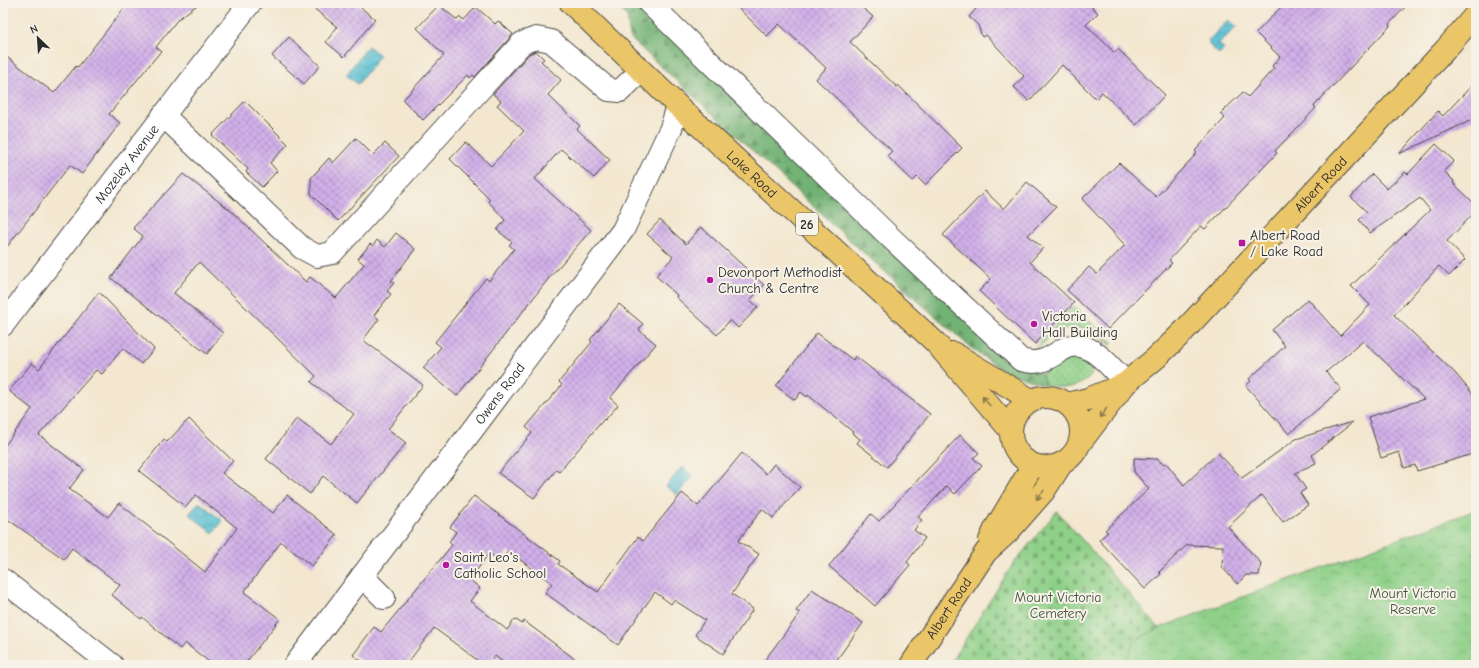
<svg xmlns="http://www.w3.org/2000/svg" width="1479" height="668" viewBox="0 0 1479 668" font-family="'Comic Neue',sans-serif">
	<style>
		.grass { fill: url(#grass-dots); stroke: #5c7e5a }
		.forest { fill: url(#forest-firs); stroke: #4e6e50 }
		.cemetery { fill: url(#cemetery-stones); stroke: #5c7e5a }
		.park { fill: url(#park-crowns); stroke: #5c7e5a }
		.water { fill: url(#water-waves); stroke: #40747e }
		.building { fill: url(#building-cross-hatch) }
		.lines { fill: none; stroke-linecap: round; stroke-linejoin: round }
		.minor-casing { stroke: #494744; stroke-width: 24 }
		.major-casing { stroke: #494744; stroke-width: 24 }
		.minor { stroke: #fff; stroke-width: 22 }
		.major { stroke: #ebc669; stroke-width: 22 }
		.oneway { stroke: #8b784a }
		.poi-dot { fill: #b5179e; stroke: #f7f3e8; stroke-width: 1.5 }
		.labels { text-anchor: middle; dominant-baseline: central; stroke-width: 4; stroke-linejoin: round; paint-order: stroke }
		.shield { fill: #f7f3e8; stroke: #686764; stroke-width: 1 }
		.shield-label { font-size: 13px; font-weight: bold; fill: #2b2b2b }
		.street-label { font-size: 14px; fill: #2b2b2b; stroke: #f7f3e8 }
		.poi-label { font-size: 14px; fill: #2b2b2b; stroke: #f7f3e8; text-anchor: start }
		.park-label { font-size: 14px; fill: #445442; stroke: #f7f3e8 }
	</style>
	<defs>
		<pattern id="grass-dots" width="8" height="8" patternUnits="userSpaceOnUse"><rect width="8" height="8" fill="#8ed088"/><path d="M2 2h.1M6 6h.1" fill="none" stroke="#74a96f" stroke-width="1.8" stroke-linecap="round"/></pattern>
		<pattern id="forest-firs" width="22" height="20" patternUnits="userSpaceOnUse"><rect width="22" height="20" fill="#72b274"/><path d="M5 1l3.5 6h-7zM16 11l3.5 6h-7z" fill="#5e915f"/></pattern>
		<pattern id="cemetery-stones" width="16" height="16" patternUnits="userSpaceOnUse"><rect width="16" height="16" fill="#8ed088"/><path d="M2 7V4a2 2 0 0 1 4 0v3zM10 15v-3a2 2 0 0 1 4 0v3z" fill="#74a96f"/></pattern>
		<pattern id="park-crowns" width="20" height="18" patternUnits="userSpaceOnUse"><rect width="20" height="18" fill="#8ed088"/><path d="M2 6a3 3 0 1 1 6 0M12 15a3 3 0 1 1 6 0" fill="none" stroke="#74a96f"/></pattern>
		<pattern id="water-waves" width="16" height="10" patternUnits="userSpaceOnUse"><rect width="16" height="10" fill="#55bdd2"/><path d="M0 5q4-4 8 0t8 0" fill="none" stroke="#479aab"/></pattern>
		<pattern id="building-cross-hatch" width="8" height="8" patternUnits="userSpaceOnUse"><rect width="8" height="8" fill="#d2b0ea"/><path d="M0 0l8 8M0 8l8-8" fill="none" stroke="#ab8fbe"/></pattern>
	</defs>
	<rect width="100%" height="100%" fill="#f7f3e8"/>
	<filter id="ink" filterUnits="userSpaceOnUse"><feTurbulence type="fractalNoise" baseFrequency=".025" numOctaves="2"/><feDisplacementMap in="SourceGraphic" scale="8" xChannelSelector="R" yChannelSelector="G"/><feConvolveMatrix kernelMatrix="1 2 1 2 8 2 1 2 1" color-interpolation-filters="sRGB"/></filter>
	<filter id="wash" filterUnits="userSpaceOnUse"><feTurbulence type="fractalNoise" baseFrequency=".012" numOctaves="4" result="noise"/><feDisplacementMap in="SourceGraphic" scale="16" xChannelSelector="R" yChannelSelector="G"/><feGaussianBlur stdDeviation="0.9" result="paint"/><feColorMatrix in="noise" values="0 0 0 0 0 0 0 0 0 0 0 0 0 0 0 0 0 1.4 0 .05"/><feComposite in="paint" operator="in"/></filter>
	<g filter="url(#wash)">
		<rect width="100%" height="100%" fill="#f3e7d0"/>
		<g class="grass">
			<path d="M1073 306 1113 343 1111 345C1090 328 1076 320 1051 337 1046 341 1042 346 1036 347Z"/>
			<path d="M1081 355 1090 362 1092 375C1075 391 1066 388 1045 385L1042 374 1066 360Z"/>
		</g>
		<path class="forest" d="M613 3H641L1032 371 1042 374 1045 385 1005 372 971 348 855 245 630 38 627 16Z"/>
		<path class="cemetery" d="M1057 511 1159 628 1134 641 1125 665H949L1013 564Z"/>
		<path class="park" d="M1476 510V665H1125L1134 641 1159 628Z"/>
		<g class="water">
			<path d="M1228 20 1236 27 1219 44 1224 49 1219 54 1209 45V40Z"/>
			<path d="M368 46 380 55 358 84 346 75Z"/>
			<path d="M682 467 693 476 677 495 666 486Z"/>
			<path d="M199 502 223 521 213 533 189 514Z"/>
		</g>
		<g id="blocks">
			<g class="building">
				<path d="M128 3H200L178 19 156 47 161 51 109 114 120 123 82 174 70 165 3 252V54L54 93 76 66 78 67Z"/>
				<path d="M307 3H355L375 19 344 57 326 42 337 27Z"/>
				<path d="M733 3H857L873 17 850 42 897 87 898 85 962 148 925 185 917 177 913 181 887 156 892 151 816 79 826 68 779 24 767 36Z"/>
				<path d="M981 3H1088L1098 13 1086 25 1115 53 1118 49 1165 95 1136 125 1102 92 1096 99 1062 65 1029 101 1014 87 1024 76 986 35 982 37 978 25 969 17Z"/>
				<path d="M1285 3H1409L1389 24 1390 26 1314 106 1316 108 1275 151 1277 153 1263 168 1205 229 1201 226 1169 260 1172 263 1108 329 1067 290 1089 267 1097 274 1125 245 1082 199 1119 163 1156 197 1197 153 1195 151 1225 118 1220 114 1243 92 1248 97 1274 68 1272 66 1280 57 1256 33Z"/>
				<path d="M439 5 457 20 460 17 464 20 476 7 495 24 498 21 513 34 475 77 473 75 470 78 468 75 423 120 403 100 444 55 417 28Z"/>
				<path d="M289 37 320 66 304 84 272 56Z"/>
				<path d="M536 51 544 59 541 61 561 80 548 95 580 126 577 129 610 160 594 178 561 149 535 179 591 230 549 278 457 396 423 368 441 347 435 342 486 278 489 281 514 249 509 245 512 242 497 230 505 220 488 201 490 199 450 159 466 142 491 166 524 131 497 105 501 101 493 94 529 54Z"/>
				<path d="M1476 81V118L1399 154 1438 111 1443 116Z"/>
				<path d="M245 101 288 144 270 163 277 171 262 187 246 172 248 169 212 135Z"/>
				<path d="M356 138 373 155 385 143 399 156 338 221 311 194V178L329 158 333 163Z"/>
				<path d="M1436 144 1454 161 1444 171 1454 181 1453 183 1476 205V211L1447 241 1465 260 1449 276 1439 266 1394 315 1455 373 1476 398V453L1417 471 1415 465 1404 468 1399 452 1381 458 1368 417 1424 399 1363 341 1326 372 1341 389 1289 434 1246 386 1251 381 1249 379 1285 346 1272 330 1308 299 1340 336 1370 305 1351 286 1430 210 1420 198 1370 233 1359 220 1367 212 1351 197 1372 174 1387 189 1405 172 1408 174Z"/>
				<path d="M183 174 230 210 306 282 310 277 336 298 364 264 358 259 370 244 373 246 377 240 385 247 396 233 415 249 391 281 394 283 387 291 391 294 374 315 379 319 363 340 423 385 388 429 406 443 357 503 323 476 310 494 266 459 297 418 331 444 354 414 311 382 316 376 199 262 174 293 223 333 207 354 111 278 143 236 133 228Z"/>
				<path d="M1027 182 1056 207 1028 235 1043 248 1030 262 1074 303 1035 344 979 291 991 279 943 235 985 191 1004 209Z"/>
				<path d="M660 220 686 244 701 227 764 285 750 300 758 307 738 328 730 320 717 335 676 297 677 295 656 276 673 257 647 234Z"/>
				<path d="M99 292 154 349 141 364 123 348 102 374 96 370 39 435 84 470 69 489 108 517 119 503 205 572 237 528 196 495 186 507 139 471 164 439 167 442 189 419 233 461 222 473 273 513 287 495 337 535 312 566 281 542 244 592 280 619 244 665H213L185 643 180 649 142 617 141 619 112 595 120 585 72 548 64 559 3 516V448L32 409 9 391 32 363 39 369Z"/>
				<path d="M619 304 643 324 639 330 656 344 610 398 618 405 605 420 604 419 559 472 556 470 534 498 498 473 532 433 526 427 562 385 559 382 592 342 590 340Z"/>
				<path d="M817 333 853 360 855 356 930 414 887 467 857 443 860 439 852 433 853 432 808 395 807 397 801 392 795 400 776 386Z"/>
				<path d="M1352 422V423L1312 455 1316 463 1295 473 1306 489 1300 493 1308 505 1283 522 1262 495 1228 527 1261 563 1259 575H1246L1237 584 1222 567 1223 546 1187 545 1159 572 1161 574 1145 589 1099 540 1108 532 1105 530 1149 489 1134 472V458L1157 459 1163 464 1166 463 1184 485 1218 453 1242 478 1296 439Z"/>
				<path d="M960 435 979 453 973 458 982 466 955 494 947 486 918 517 922 520 914 530 925 538 907 562 910 565 875 606 829 566 871 514 879 521Z"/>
				<path d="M742 453 766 474 774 464 800 487 773 518 762 509 738 541 759 554 732 594 753 609 723 654 695 635 705 620 674 600 671 604 655 592 618 645 545 593 552 583 508 551 500 561 489 553 470 580 480 588 470 601 507 630 515 619 522 624 524 621 583 665H507L495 656 488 665H484L434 628 406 665H367L353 655 374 627 381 632 452 545 449 542 456 532 450 527 474 496 560 561 558 564 598 592 638 537 643 541 682 493 698 506Z"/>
				<path d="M812 589 863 623 833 665H761L800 613 796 611Z"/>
			</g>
		</g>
	</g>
	<g filter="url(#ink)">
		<use href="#blocks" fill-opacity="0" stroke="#494744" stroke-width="1"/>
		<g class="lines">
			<g class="minor-casing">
				<g id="minor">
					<path d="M649 3 890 237 1021 360C1053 370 1061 338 1084 347 1101 353 1114 371 1126 383"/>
					<path d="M163 115 302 248 317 256 332 253 522 43 536 38 551 41 609 90 620 91 641 71"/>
					<path id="s1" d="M3 325 250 3"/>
					<path d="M362 576 384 598"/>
					<path d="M3 580 112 665"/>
					<path id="s2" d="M295 665 623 230 671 128 678 106"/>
				</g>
			</g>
			<g class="major-casing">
				<g id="major">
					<path id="s3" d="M571 3 678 106 935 342 1011 431"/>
					<path d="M953 353 1031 400"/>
					<circle cx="1046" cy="432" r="35"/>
					<path d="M1067 404 1088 399 1125 384"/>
					<path id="s4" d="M1080 443 1126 383 1156 358 1182 333 1445 50 1476 14"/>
					<path d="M990 540 995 529 1033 465"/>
					<path id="s5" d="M911 665 986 552 1008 532 1044 491 1062 463"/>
				</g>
			</g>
			<use href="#minor" class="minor"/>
			<use href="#major" class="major"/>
		</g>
		<defs><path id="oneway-shaft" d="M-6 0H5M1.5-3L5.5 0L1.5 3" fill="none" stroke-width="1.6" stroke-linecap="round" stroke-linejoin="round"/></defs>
		<g class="oneway">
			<use href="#oneway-shaft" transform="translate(986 401) rotate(-130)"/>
			<use href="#oneway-shaft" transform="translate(1103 413) rotate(128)"/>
			<use href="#oneway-shaft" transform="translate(1040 495) rotate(131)"/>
		</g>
	</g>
	<g class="poi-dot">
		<rect x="1238" y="239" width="8" height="8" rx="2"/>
		<circle cx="710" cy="280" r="4"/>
		<circle cx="1034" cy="324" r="4"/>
		<circle cx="446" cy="565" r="4"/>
	</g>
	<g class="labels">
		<rect class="shield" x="796" y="213" width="22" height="22" rx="3"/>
		<g class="shield-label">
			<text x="807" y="224">26</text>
		</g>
		<g class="street-label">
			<text stroke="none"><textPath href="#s1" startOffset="203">Mozeley Avenue</textPath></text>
			<text stroke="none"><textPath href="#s3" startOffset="249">Lake Road</textPath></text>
			<text stroke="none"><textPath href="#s4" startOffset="354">Albert Road</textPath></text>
			<text stroke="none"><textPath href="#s2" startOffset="340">Owens Road</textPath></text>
			<text stroke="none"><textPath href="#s5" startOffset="68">Albert Road</textPath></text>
		</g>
		<g class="poi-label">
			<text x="1250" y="235">Albert Road<tspan x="1250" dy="16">/ Lake Road</tspan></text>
			<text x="718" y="272">Devonport Methodist<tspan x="718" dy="16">Church &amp; Centre</tspan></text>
			<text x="1042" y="316">Victoria<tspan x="1042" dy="16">Hall Building</tspan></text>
			<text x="454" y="557">Saint Leo's<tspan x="454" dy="16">Catholic School</tspan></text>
		</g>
		<g class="park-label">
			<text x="1413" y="593">Mount Victoria<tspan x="1413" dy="16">Reserve</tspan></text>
			<text x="1058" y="597">Mount Victoria<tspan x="1058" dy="16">Cemetery</tspan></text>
		</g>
	</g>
	<rect width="1479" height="668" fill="none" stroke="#f7f3e8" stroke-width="16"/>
	<g transform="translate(38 38) rotate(335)" stroke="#f7f3e8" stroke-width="3" paint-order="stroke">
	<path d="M0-3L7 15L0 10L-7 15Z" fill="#2b2b2b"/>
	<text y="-6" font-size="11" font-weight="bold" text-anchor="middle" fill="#2b2b2b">N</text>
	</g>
</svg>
